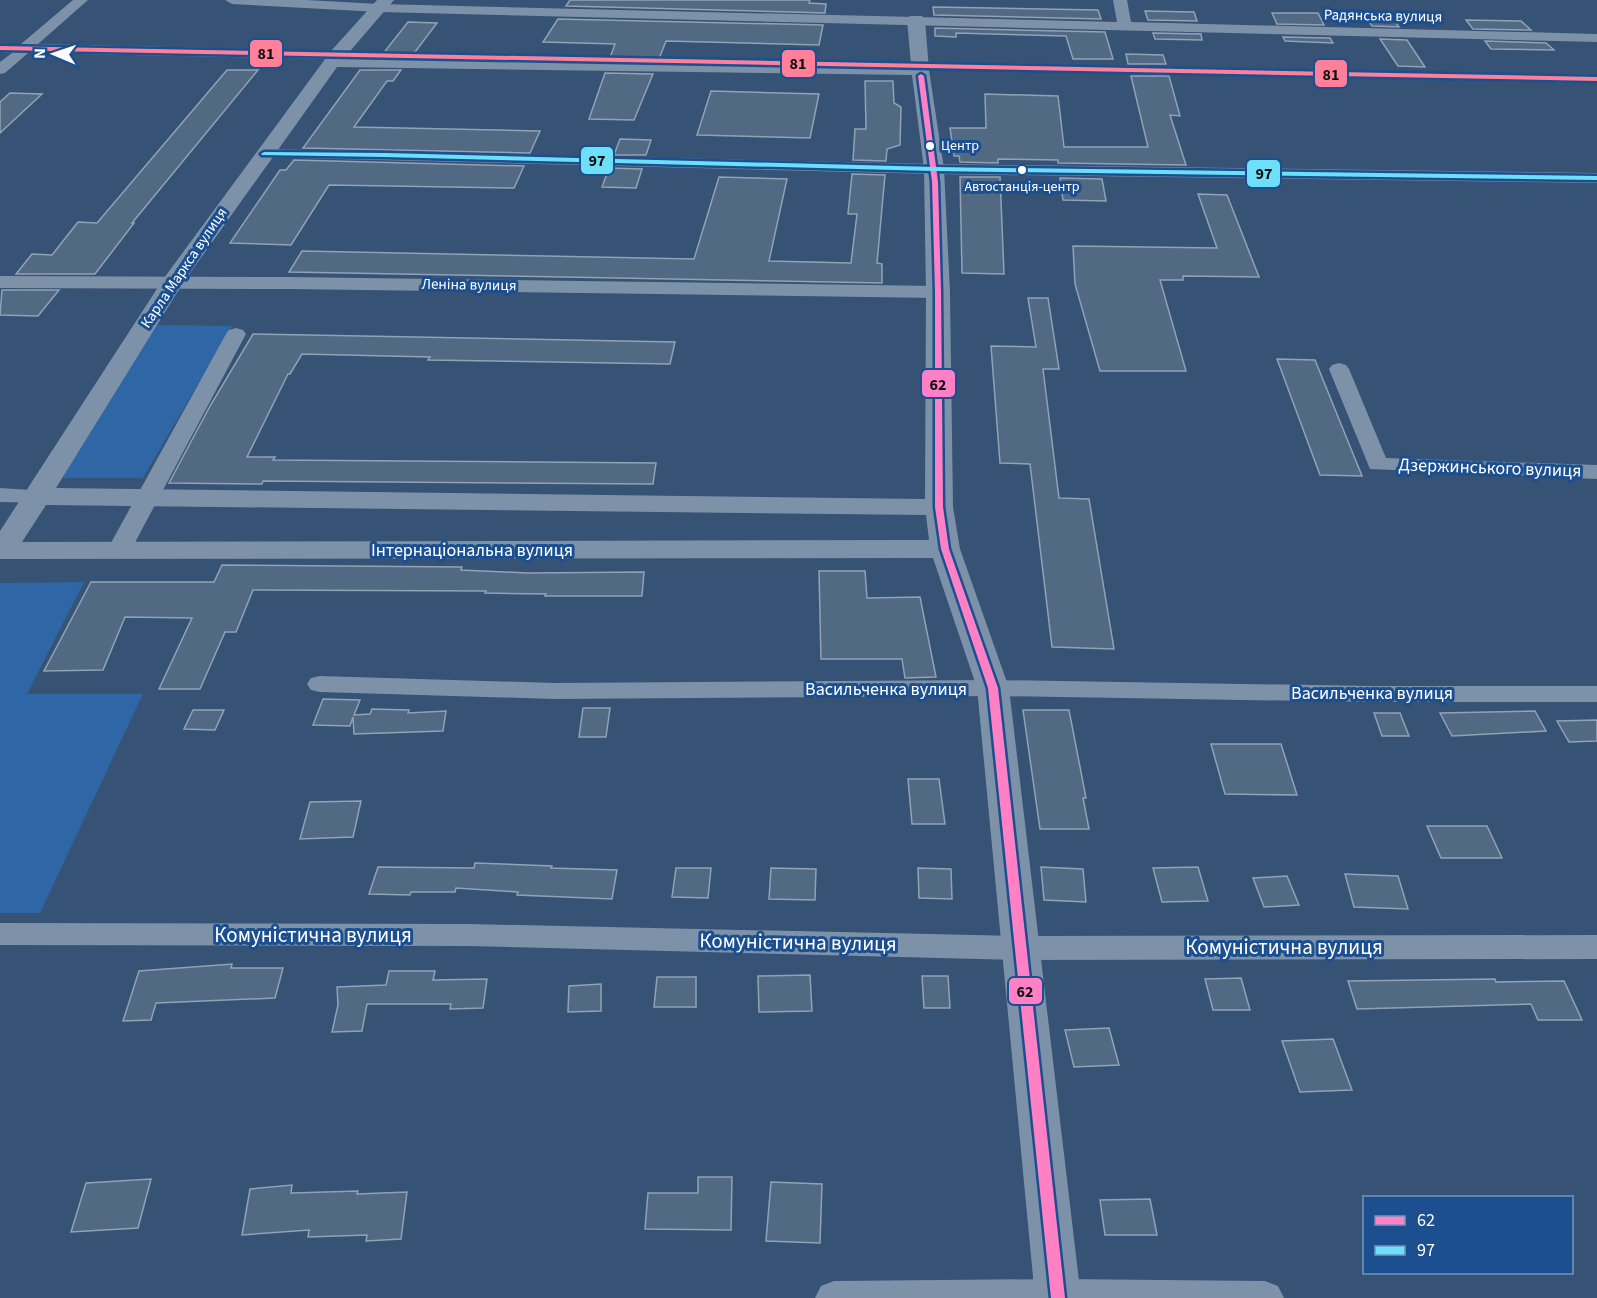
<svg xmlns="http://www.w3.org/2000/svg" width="1597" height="1298" viewBox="0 0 1597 1298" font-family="'Source Sans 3',sans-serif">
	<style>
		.green { fill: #2f66a5 }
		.building { fill: #526984; stroke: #92a2b6; stroke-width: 1.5 }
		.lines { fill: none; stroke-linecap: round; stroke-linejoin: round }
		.minor { fill: #7d92a8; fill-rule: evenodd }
		.tertiary { fill: #7d92a8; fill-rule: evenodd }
		.bus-1-casing { stroke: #1b4f8f; stroke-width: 5 }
		.bus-2-casing { stroke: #1b4f8f; stroke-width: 5 }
		.bus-3-casing { stroke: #1b4f8f; stroke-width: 5 }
		.bus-1 { fill: #ff80c5; fill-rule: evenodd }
		.bus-2 { fill: #6ddff8; fill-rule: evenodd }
		.bus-3 { fill: #ff8098; fill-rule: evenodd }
		.bus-dot { fill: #fff; stroke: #1b4f8f; stroke-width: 2 }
		.labels { text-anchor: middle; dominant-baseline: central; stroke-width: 6; stroke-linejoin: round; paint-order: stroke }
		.far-bus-label { font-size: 14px; fill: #fff; stroke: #1b4f8f; text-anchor: start }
		.far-street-label { font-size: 15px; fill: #fff; stroke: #1b4f8f }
		.street-label { font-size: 18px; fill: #fff; stroke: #1b4f8f }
		.near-street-label { font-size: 21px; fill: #fff; stroke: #1b4f8f }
		.line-badge { stroke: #1b4f8f; stroke-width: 2 }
		.pale-badge-label { font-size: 16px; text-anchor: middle; font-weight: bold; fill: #111 }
	</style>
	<rect width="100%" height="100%" fill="#365274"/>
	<g class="green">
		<path d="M157 325 232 326 143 478H57Z"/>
		<path d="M84 582 27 694H143L40 913H0V583Z"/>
	</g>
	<g class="building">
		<path d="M570 0H810L809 3 826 4 825 13 566 6Z"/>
		<path d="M933 7 1098 10 1101 19 934 15Z"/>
		<path d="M1145 11 1194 12 1197 21 1148 20Z"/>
		<path d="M1272 13H1318L1324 25 1277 24Z"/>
		<path d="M1366 17H1392L1399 27 1372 26Z"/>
		<path d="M558 19 823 25 819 45 666 41 659 59 610 58 615 44 543 42Z"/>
		<path d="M1466 20 1521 21 1531 30 1473 29Z"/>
		<path d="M408 22 437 23 412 56 382 55Z"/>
		<path d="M935 28 1105 32 1113 59H1073L1066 36 956 33V37L935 36Z"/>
		<path d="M1153 33 1201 34 1202 40 1155 39Z"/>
		<path d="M1283 37 1330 38 1333 43 1285 41Z"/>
		<path d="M1380 39 1407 40 1425 67 1398 66Z"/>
		<path d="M1485 41 1546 43 1554 50 1491 49Z"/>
		<path d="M1126 54 1163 55 1166 64H1128Z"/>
		<path d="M227 70H258L132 223H134L95 274H16L32 254 52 255 78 222 97 223Z"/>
		<path d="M360 70H401L393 81H387L354 127 540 131 530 153 303 148Z"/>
		<path d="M605 73 653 74 634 120 589 119Z"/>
		<path d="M1131 76H1169L1180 116 1170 115 1186 165 1058 163V160L998 159V163L960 162 959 156H954L950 128H986L985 94 1058 96 1064 147H1148Z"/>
		<path d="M865 81H893L894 103 901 107 900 145 887 149 886 161 853 160 855 129H866Z"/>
		<path d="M711 91 819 94 810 138 697 135Z"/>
		<path d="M10 93 42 94 0 133V102Z"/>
		<path d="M620 139 651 140 646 155H614Z"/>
		<path d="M294 160 524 166 514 188 329 185 291 245 230 243 280 170H286Z"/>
		<path d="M609 168 642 169 636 188 602 187Z"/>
		<path d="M852 174 885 175 877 263 882 264V283L289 272 302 251 694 259 719 177 787 179 769 261 851 263 857 214H848Z"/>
		<path d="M960 177H1000L1004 274 962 273Z"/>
		<path d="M1060 178 1102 179 1106 201 1063 200Z"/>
		<path d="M1198 194 1227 195 1259 277 1183 276V280H1160L1186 371H1100L1075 284 1073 246 1217 248Z"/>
		<path d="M2 290H59L38 316 0 315Z"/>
		<path d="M1028 298H1048L1059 369H1043L1059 498 1089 499 1114 649 1052 647 1030 464 1000 463 991 346 1036 347Z"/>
		<path d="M253 334 675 342 670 364 428 360 430 357 302 354 290 374H288L247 457H275L273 460 656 463 653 484 263 481 262 484 169 483 210 406Z"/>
		<path d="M1277 359 1315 360 1362 476 1320 475Z"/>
		<path d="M222 565 462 567 461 570 528 573 644 572 642 596H545L546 594 485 593 486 591 253 590 236 632H225L200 689H159L192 618 125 617 103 670 44 671 91 582H214Z"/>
		<path d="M819 571H865L867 598 920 597 936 677 905 678 902 659H821Z"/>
		<path d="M323 699 360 700 354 715 370 714 372 709 409 710 408 713 446 711 443 731 354 734 353 717 350 726 313 725Z"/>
		<path d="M583 708H610L606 737H579Z"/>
		<path d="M193 710H224L215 730 184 729Z"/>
		<path d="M1023 710H1069L1086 798H1083L1089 829H1040Z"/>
		<path d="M1535 711 1546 731 1452 736 1440 713Z"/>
		<path d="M1374 713H1400L1409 736H1382Z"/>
		<path d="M1597 720V741L1569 742 1557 721Z"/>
		<path d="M1211 744H1281L1297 795 1225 794Z"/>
		<path d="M908 779H939L945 824H912Z"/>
		<path d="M361 801 353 837 300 839 310 802Z"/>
		<path d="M1427 826H1487L1502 858H1441Z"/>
		<path d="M475 863 552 866 551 868 617 870 612 899 517 895 518 892 456 888 455 892H411L410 895 369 894 378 867 474 868Z"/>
		<path d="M1041 867 1083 869 1086 902 1044 900Z"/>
		<path d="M1198 867 1208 901 1162 902 1153 868Z"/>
		<path d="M676 868H711L708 898 672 897Z"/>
		<path d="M771 868 816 869 815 900 769 899Z"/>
		<path d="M918 868 951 869 952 899 919 898Z"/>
		<path d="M1345 874 1398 876 1408 909 1354 907Z"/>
		<path d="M1287 876 1299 905 1264 907 1253 878Z"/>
		<path d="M232 964 231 968H283L275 998 156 1003 151 1020 123 1021 139 971Z"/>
		<path d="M389 971H435L433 980 487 979 483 1008 450 1009 451 1004H367L362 1031 332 1032 338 1005 337 987 386 985Z"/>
		<path d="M810 975 812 1011 759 1012 758 976Z"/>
		<path d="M922 976H948L950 1008H924Z"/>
		<path d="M657 977H696V1007H654Z"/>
		<path d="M1241 978 1250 1010H1213L1205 979Z"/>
		<path d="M1495 979 1496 982 1564 981 1582 1020H1538L1531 1004 1357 1009 1348 981Z"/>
		<path d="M601 984V1011L568 1012 569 986Z"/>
		<path d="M1109 1028 1119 1065 1074 1067 1065 1030Z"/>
		<path d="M1333 1039 1352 1090 1300 1092 1282 1041Z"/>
		<path d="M698 1177H732L731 1230 645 1229 648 1193H698Z"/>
		<path d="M151 1179 138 1228 71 1232 86 1183Z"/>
		<path d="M771 1182 822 1184 820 1243 766 1241Z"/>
		<path d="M292 1185 291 1193 358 1191 357 1194 407 1192 401 1239 366 1241 367 1235 308 1237 309 1230 242 1235 250 1189Z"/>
		<path d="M1150 1199 1157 1235H1105L1100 1200Z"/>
	</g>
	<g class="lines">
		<g class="minor">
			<path d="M73 0H88L38 44 337 51 344 55 337 59 28 53 5 73 0 74V62L12 53 0 52V44H21Z"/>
			<path d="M225 0H306L379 4 1117 22 1113 0H1127L1131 22 1597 34V42L379 12 232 4Z"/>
			<path d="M921 62 1597 75V83L916 69 914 66Z"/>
			<path d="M264 149 934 164 1597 173V183L934 174 258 157 256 154 258 151Z"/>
			<path d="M0 276 290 277 938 286 945 288 947 292 945 296 938 298 290 289 0 288Z"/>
			<path d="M236 328 243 330 246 334 131 550 127 555 119 557 111 555 107 550 226 334 229 330Z"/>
			<path d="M1339 363 1346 365 1349 369 1386 458 1597 465V479L1370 469 1329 369 1332 365Z"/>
			<path d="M0 488 46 491 49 496 46 501 38 503 0 502Z"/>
			<path d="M320 676 555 683 993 680 1373 686H1597V702H1373L993 696 555 699 320 692 311 690 307 684 311 678Z"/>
			<path d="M0 923 468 924 1022 936 1597 935V959L1022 960 468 946 0 945Z"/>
			<path d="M1058 1279 1265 1281 1278 1286 1284 1298H815L821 1286 834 1281Z"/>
		</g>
		<path class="tertiary" d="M377 0H394L345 57 911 64 907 20 910 16H922L925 20 929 70 944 169 950 292 953 507 960 549 1009 688 1081 1298H1035L977 688 933 558 0 559V531L164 278 331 51ZM337 67 912 75 924 169 926 292 925 499 56 488 183 283ZM46 505 926 515 929 540 22 542Z"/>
		<g class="bus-1-casing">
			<path id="bus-1" d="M921 74 924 76 938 182 941 292 943 507 949 549 998 688 1065 1298H1051L988 688 941 549 935 507V292L932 182 918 76Z"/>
		</g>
		<g class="bus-2-casing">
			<path id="bus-2" d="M264 152 385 153 934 167 1597 176V180L934 171 385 157 262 155 261 154Z"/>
		</g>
		<g class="bus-3-casing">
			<path id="bus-3" d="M0 46 1597 77V81L0 50Z"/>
		</g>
		<use href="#bus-1" class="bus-1"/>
		<use href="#bus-2" class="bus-2"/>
		<use href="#bus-3" class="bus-3"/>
	</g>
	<g class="bus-dot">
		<circle cx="930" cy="146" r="5"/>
		<circle cx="1022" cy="170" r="5"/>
	</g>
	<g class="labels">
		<g class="far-bus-label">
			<text x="941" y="146">Центр</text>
			<text x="1022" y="187" text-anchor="middle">Автостанція-центр</text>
		</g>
		<g class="far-street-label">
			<text transform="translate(1383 16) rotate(1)">Радянська вулиця</text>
			<text transform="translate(184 268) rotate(-56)">Карла Маркса вулиця</text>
			<text transform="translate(469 285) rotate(1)">Леніна вулиця</text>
		</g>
		<g class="street-label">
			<text transform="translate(1490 468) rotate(2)">Дзержинського вулиця</text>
			<text x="472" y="550">Інтернаціональна вулиця</text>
			<text x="886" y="689">Васильченка вулиця</text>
			<text x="1372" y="693">Васильченка вулиця</text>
		</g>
		<g class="near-street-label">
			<text x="313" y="935">Комуністична вулиця</text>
			<text transform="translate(798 942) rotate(1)">Комуністична вулиця</text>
			<text x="1284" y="947">Комуністична вулиця</text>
		</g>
	</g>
	<g class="line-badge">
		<rect x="249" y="39" width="34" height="29" rx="6" fill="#ff8098"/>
		<rect x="781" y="49" width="35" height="29" rx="6" fill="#ff8098"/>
		<rect x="1314" y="59" width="34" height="29" rx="6" fill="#ff8098"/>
		<rect x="580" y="146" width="34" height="29" rx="6" fill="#6ddff8"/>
		<rect x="1246" y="159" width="35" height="29" rx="6" fill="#6ddff8"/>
		<rect x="921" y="369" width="35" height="29" rx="6" fill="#ff80c5"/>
		<rect x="1008" y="977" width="35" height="28" rx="6" fill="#ff80c5"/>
	</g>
	<g class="pale-badge-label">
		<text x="266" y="59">81</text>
		<text x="798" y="69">81</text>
		<text x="1331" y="80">81</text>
		<text x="597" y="166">97</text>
		<text x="1264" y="179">97</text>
		<text x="938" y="390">62</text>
		<text x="1025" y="997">62</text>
	</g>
	<rect x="1363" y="1196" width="210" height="78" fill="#1b4f8f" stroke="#7695bc" stroke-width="1.5"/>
	<rect x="1375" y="1216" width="30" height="9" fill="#ff80c5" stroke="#7695bc" stroke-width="1.5"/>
	<text x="1417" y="1226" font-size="18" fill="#ffffff">62</text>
	<rect x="1375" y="1246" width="30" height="9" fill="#6ddff8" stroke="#7695bc" stroke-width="1.5"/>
	<text x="1417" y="1256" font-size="18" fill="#ffffff">97</text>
	<g transform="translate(54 54) rotate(272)" stroke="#1b4f8f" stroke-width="4.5" paint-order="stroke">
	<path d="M0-4.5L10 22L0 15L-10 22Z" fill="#ffffff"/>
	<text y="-9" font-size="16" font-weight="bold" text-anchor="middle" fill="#ffffff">N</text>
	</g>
</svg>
